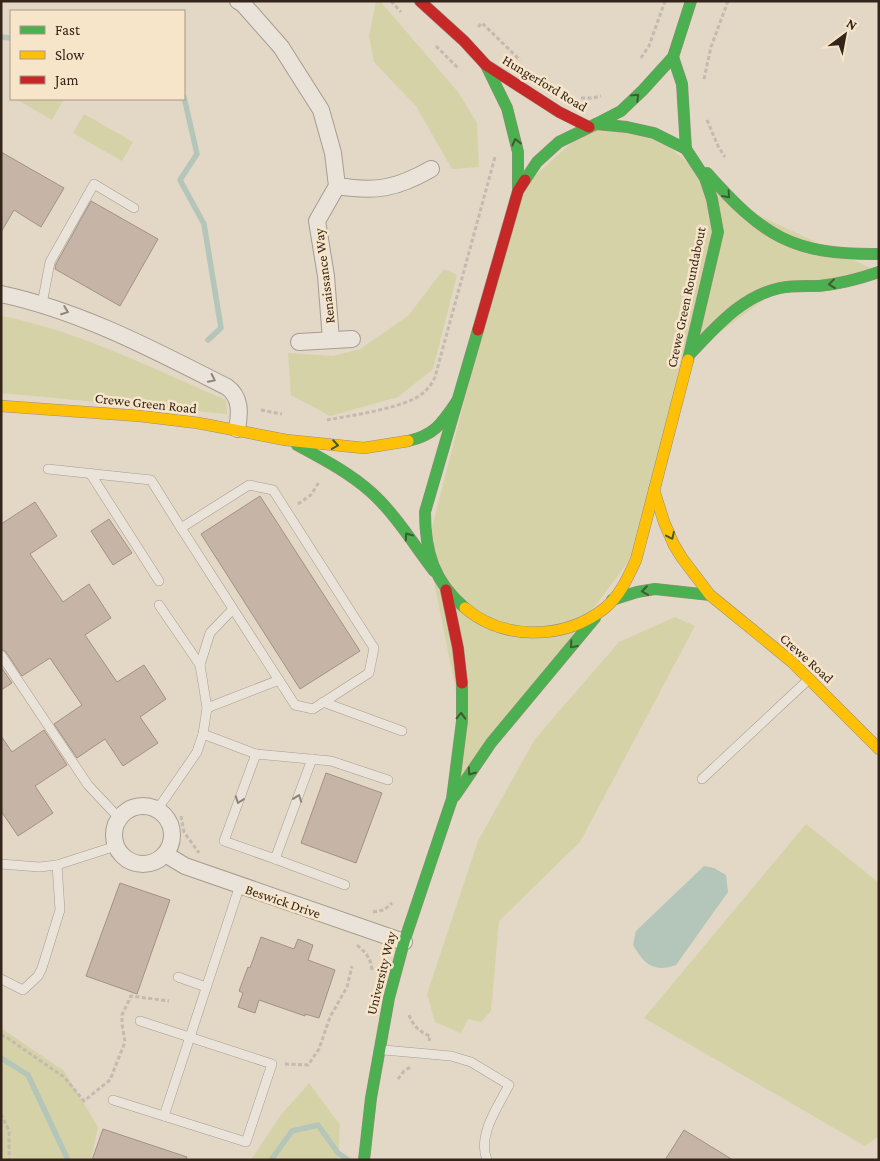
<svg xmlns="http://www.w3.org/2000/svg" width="880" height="1161" viewBox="0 0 880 1161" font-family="'Crimson Pro',serif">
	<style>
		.green { fill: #d6d2a7 }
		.water { fill: #b3c6b9 }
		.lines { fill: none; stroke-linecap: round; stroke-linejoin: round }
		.stream { stroke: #b3c6b9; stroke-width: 5.5 }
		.building { fill: #c6b4a7; stroke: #a29286 }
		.lane-casing { stroke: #a79c90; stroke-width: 10 }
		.street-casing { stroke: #a79c90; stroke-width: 18 }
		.fast-casing { stroke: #978c80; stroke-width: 12 }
		.slow-casing { stroke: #978c80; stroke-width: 12 }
		.jam-casing { stroke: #978c80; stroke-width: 12 }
		.path { stroke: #c3bab0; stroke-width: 3; stroke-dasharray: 4 2.5; stroke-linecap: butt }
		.lane { stroke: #eae3d9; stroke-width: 9 }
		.street { stroke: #eae3d9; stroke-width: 16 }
		.fast { stroke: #4caf50; stroke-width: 11 }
		.slow { stroke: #ffc107; stroke-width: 11 }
		.jam { stroke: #c62828; stroke-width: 11 }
		.oneway { stroke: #3e5c30 }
		.oneway2 { stroke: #8f847a }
		.labels { text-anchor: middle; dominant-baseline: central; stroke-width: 5; stroke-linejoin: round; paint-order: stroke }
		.street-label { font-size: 14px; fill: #34241a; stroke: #f7e5ca }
	</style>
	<rect width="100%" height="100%" fill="#e3d7c6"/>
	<g class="green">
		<path d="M376 1H380L458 92 477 123 479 167 452 169 416 106 374 62 369 36Z"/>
		<path d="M16 99H64L52 120Z"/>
		<path d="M84 114 133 142 122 161 73 133Z"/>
		<path d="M589 127 654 133 733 203 879 272 780 288 690 354 641 545 453 794 462 721 427 547 518 191Z"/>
		<path d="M444 269 457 275 433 369 398 397 330 416 291 395 288 353 333 356 360 349 408 316Z"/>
		<path d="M1 316C80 331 153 369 226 400L227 414 1 393Z"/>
		<path d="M675 617 695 626 580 842 499 921 491 1011 481 1022 468 1019 461 1033 435 1022 427 994 478 841 535 739 619 642Z"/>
		<path d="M806 824 879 883V1136L865 1146 644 1018Z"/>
		<path d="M1 1028 64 1071 98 1127 91 1160H1Z"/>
		<path d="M309 1083 340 1125 338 1160H251L280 1116Z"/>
	</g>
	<path class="water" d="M704 866 714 868 726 875 728 892 676 965C653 973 644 964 633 945L636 931Z"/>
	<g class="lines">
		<g class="stream">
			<path d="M1 37 11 38"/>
			<path d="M184 97 197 154 180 180 204 224 221 328 208 340"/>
			<path d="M1 1058 28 1075 68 1160"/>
			<path d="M271 1160 292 1131 318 1125 338 1153 348 1160"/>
		</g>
	</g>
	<g class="building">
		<path d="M1 152 64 188 41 227 14 210 1 232Z"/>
		<path d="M91 201 158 239 120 306 55 269 56 264Z"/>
		<path d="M260 496 360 651 300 689 201 534Z"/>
		<path d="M35 502 57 536 30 554 63 602 89 584 111 618 85 635 117 682 144 665 166 699 140 717 158 743 123 766 105 739 77 758 54 724 82 705 50 658 22 676 6 652 1 649V524Z"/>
		<path d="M109 519 132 553 113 565 91 531Z"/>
		<path d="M1 667 12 683 1 690Z"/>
		<path d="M44 730 67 765 35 786 53 813 18 836 1 811V736L12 752Z"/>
		<path d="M326 773 382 793 356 863 301 843Z"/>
		<path d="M120 883 170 900 137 994 86 976Z"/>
		<path d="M261 937 294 949 298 939 313 945 308 960 335 970 319 1018 305 1014V1016L259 1000 255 1013 238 1007 243 993 239 991 248 967 250 968Z"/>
		<path d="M103 1129 187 1157 186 1160H92Z"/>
		<path d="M684 1130 733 1160H665Z"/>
	</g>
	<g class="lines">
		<g class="lane-casing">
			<g id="lane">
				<path d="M42 304 50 262 94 184 134 208"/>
				<path d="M48 469 151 480 181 528"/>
				<path d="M90 473 159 581"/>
				<path d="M249 485 273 490 374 648 369 673 313 709 295 705 181 528Z"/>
				<path d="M159 605 200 665"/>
				<path d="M1 655 88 785 119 818"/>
				<path d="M323 702 402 731"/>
				<path d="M207 708 279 680"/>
				<path d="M203 734 256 754 331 761 388 780"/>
				<path d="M256 754 224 841 275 859 312 759"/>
				<path d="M702 779 808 680"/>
				<path d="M157 810 197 752 203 734 207 708 200 665 210 633 233 609"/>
				<path d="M275 859 345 885"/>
				<path d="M1 864 39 867 57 865"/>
				<path d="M178 977 206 987"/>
				<path d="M1 979 23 990 38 976 42 968 60 910 57 865 116 846"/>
				<path d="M384 1050 451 1056 471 1062 509 1085C498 1107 477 1135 487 1160"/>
				<path d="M113 1100 246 1142 272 1064 140 1021"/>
				<path d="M164 1116 240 885"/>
			</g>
		</g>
		<g class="street-casing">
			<g id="street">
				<path d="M238 1 243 4 281 47 321 110 333 153 337 186 317 221 326 276 331 340"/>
				<path d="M337 186C376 192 396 189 431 169"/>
				<path d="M1 294C81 311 154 350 227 387 241 397 240 413 237 429"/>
				<path d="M299 342 352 339"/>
				<circle cx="143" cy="835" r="29"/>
				<path d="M165 854 185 866 404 942"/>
			</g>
		</g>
		<g class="fast-casing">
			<g id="fast">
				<path d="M673 57 682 84 686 149"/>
				<path d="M486 65 507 108 518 152V191"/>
				<path d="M596 124 621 111 643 90 673 57 691 1"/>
				<path d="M596 124 627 127 654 133 686 149 705 178 712 199 718 232 688 360"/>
				<path d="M707 173C763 236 792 255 879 254"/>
				<path d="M525 180 537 162 559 142 596 124"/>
				<path d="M691 353C717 326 742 296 780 288 793 285 806 286 819 286 840 284 859 279 879 272"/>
				<path d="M408 441C435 435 442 423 457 401"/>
				<path d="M297 445C323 459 350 473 372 493 396 515 414 545 434 571"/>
				<path d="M612 600 637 592 655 589 710 595"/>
				<path d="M465 608C434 582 425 552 425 512L478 330"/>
				<path d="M455 796 491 743 595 618"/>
				<path d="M364 1160 371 1098 389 998 404 942 452 799 462 721V683"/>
			</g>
		</g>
		<g class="slow-casing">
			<g id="slow">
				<path d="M1 406 140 416 198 423 286 440 364 448 408 441"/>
				<path d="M654 490 664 522 674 545 682 558 710 595 792 662 879 749"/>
				<path d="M465 608C504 641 565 640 605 608 620 596 628 577 636 560L688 360"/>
			</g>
		</g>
		<g class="jam-casing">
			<g id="jam">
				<path d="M420 1 464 41 486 65 559 112 589 127"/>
				<path d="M478 330 518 191 525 180"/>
				<path d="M446 590 458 648 462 683"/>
			</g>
		</g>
		<g class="path">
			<path d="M391 1 401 12"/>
			<path d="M478 27 482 23 520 60"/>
			<path d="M436 46 458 68"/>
			<path d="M641 58 649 46 665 1"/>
			<path d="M704 79 711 47 728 1"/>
			<path d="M581 98H593L601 96"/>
			<path d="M707 120 718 146 725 157"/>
			<path d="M261 410 282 414"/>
			<path d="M327 420C354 415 390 410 414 399 424 394 431 386 435 377L495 157"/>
			<path d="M298 504 311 495 319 482"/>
			<path d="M181 816 184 832 199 853"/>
			<path d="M373 912 384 910 392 903"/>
			<path d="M357 945C366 953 371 958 372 970"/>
			<path d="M409 1015C413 1025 419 1032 430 1036L429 1041"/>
			<path d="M1 1035 6 1037 64 1077 84 1101 110 1080 125 1042 122 1024V1015L131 996 169 1001"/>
			<path d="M285 1064 308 1065 319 1049 330 1017 347 987 352 966"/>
			<path d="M398 1079 404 1071 412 1066"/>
			<path d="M1 1114 9 1131V1160"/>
		</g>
		<use href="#lane" class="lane"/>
		<use href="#street" class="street"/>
		<use href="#fast" class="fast"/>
		<use href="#slow" class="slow"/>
		<use href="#jam" class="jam"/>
	</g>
	<defs><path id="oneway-chevron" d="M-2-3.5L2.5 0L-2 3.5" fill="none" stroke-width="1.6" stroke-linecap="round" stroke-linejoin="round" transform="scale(1.25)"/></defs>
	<g class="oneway">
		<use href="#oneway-chevron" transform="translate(636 97) rotate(-44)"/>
		<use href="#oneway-chevron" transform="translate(516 142) rotate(-104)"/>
		<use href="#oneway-chevron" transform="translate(727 195) rotate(48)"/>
		<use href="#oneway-chevron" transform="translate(832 284) rotate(173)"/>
		<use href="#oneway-chevron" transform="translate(335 445) rotate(9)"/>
		<use href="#oneway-chevron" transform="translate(408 536) rotate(-125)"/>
		<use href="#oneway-chevron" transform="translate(671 536) rotate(65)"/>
		<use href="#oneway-chevron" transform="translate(645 591) rotate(172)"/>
		<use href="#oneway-chevron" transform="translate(573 645) rotate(131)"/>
		<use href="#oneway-chevron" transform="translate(461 716) rotate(-88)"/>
		<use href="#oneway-chevron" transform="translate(471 772) rotate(125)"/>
	</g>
	<g class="oneway2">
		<use href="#oneway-chevron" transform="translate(65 311) rotate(21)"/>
		<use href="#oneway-chevron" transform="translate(212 379) rotate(26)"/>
		<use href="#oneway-chevron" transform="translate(298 798) rotate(-70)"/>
		<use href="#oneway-chevron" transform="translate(239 800) rotate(110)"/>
	</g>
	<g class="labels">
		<g class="street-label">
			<text transform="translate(545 83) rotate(31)">Hungerford Road</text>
			<text transform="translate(324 276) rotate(-97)">Renaissance Way</text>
			<text transform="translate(686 297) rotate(-78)">Crewe Green Roundabout</text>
			<text transform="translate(146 403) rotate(6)">Crewe Green Road</text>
			<text transform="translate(807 658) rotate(42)">Crewe Road</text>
			<text transform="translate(283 901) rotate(19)">Beswick Drive</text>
			<text transform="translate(381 973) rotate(-76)">University Way</text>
		</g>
	</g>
	<rect width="880" height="1161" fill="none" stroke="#34241a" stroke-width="5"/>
	<rect x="10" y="10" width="175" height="90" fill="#f7e5ca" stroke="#a99884"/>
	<rect x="20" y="26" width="25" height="8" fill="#4caf50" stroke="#a99884"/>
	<text x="55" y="35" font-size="15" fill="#34241a">Fast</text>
	<rect x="20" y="51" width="25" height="8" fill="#ffc107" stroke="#a99884"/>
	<text x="55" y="60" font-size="15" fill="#34241a">Slow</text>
	<rect x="20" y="76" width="25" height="8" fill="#c62828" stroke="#a99884"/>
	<text x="55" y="85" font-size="15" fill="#34241a">Jam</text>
	<g transform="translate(845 35) rotate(32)" stroke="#f7e5ca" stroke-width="4" paint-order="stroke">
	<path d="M0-4L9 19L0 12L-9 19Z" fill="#34241a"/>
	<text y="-8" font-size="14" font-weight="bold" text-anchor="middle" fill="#34241a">N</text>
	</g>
</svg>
